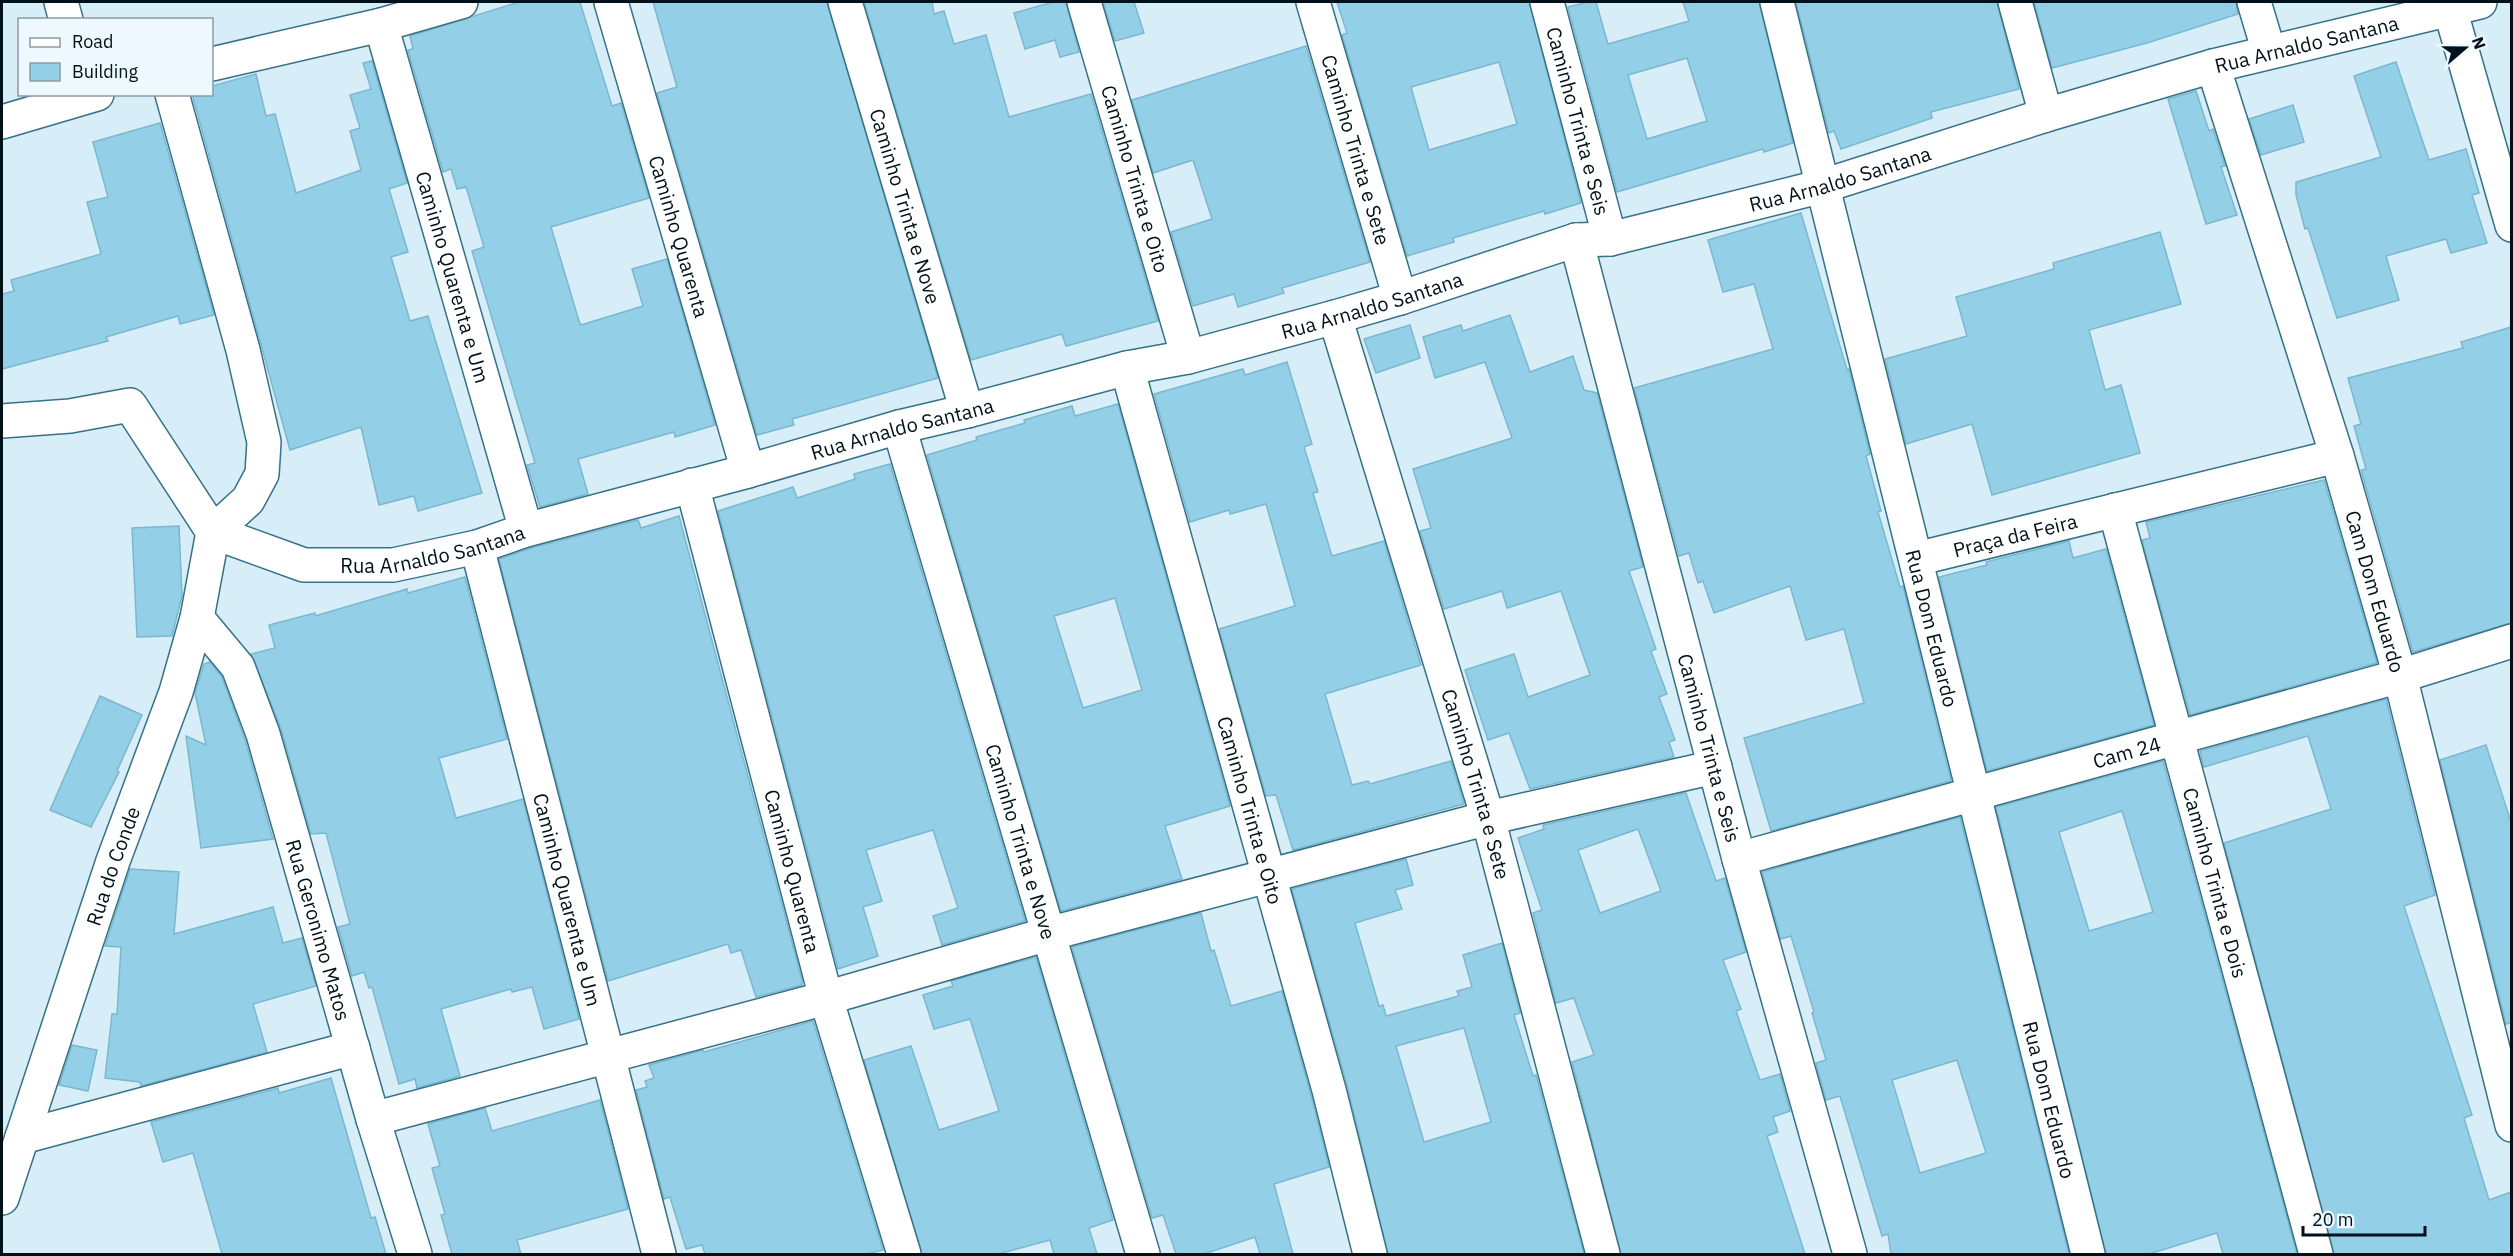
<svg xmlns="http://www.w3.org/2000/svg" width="2513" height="1256" viewBox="0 0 2513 1256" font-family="'IBM Plex Sans',sans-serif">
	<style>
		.building { fill: #93d0e8; stroke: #7bb7cf; stroke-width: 1.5; fill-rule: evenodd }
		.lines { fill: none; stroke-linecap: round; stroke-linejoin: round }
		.street-casing { stroke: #357187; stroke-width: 36 }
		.secondary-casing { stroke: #357187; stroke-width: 36 }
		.street { stroke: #fff; stroke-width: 33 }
		.secondary { stroke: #fff; stroke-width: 33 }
		.labels { text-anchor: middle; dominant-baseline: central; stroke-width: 5; stroke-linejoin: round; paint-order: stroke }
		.street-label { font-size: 20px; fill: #001119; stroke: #edf9fe }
	</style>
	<rect width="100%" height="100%" fill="#d7eef8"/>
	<g class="building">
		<path d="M519 2H580L612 106 621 103 649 198 551 227 579 321 581 325 643 306 632 269 667 259 715 425 675 437 674 432 578 459 588 494 540 507 527 465 535 463 472 251 484 247 466 187 457 189 451 169 443 172 408 50 413 49 410 36Z"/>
		<path d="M653 2H827L938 378 792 419 794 425 757 435 657 93 677 87Z"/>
		<path d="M864 2H932L934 14 944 11 954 44 986 35 1009 117 1091 94 1158 321 1066 346 1062 334 971 360Z"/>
		<path d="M1053 2H1066L1079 52 1060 57 1055 40 1025 49 1014 13Z"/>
		<path d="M1103 2H1134L1144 33 1115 41Z"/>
		<path d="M1337 2H1529L1581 203 1545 214 1544 211 1453 238 1454 242 1407 256 1342 35 1347 33ZM1499 62 1517 124 1429 150 1411 87Z"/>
		<path d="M1588 2H1596L1608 44 1689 21 1683 2H1759L1793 143 1764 152 1763 149 1617 192 1568 7ZM1687 58 1707 121 1647 139 1628 75Z"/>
		<path d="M1796 2H1997L2019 89 1931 112 1932 118 1841 149 1834 131 1829 133Z"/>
		<path d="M2034 2H2236L2238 14 2147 43 2052 68Z"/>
		<path d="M1306 46 1370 262 1282 288 1284 293 1238 307 1234 294 1193 306 1171 232 1212 219 1193 160 1153 173 1132 100Z"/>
		<path d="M372 61 407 183 389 189 408 252 391 257 410 321 428 316 482 493 418 511 414 496 379 505 361 427 290 450 192 94H212V86L256 74 266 116 275 114 296 193 361 170 350 131 360 128 350 95 371 89 363 63Z"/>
		<path d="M2396 62 2429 160 2466 149 2479 193 2472 195 2487 243 2451 253 2446 239 2386 256 2399 300 2337 318 2308 228 2305 229 2296 195V182L2381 157 2354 76Z"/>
		<path d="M2196 91 2209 131 2213 129 2225 166 2221 167 2237 215 2206 224 2168 99Z"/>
		<path d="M2293 105 2304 142 2261 155 2249 119Z"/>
		<path d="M160 123 214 315 180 324 178 316 106 337 108 341 2 369V294L14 291 11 280 101 254 87 202 108 197 93 142Z"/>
		<path d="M1801 213 1847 370 1849 369 1870 454 1866 456 1881 511 1878 512 1900 587 1903 586 1951 781 1771 831 1744 738 1864 703 1844 629 1806 640 1790 586 1714 613 1703 581 1698 583 1689 553 1679 556 1634 388 1773 349 1754 284 1723 292 1708 240Z"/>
		<path d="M2160 232 2181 304 2089 330 2105 390 2121 385 2140 453 1992 495 1972 424 1906 444 1885 359 1967 336 1956 297 2054 269 2053 263Z"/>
		<path d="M1510 315 1530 372 1573 356 1584 390 1597 393 1643 567 1629 571 1656 649 1651 651 1667 694 1659 697 1675 740 1669 742 1674 757 1530 789 1509 733 1488 740 1465 670 1514 654 1528 697 1590 675 1561 591 1507 608 1502 591 1444 609 1420 531 1431 528 1413 469 1512 438 1485 362 1435 378 1423 337 1461 325 1463 331Z"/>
		<path d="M1410 325 1420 358 1376 373 1364 339Z"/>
		<path d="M2511 327V623L2413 652 2361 470 2366 469 2354 426 2361 424 2348 378 2463 348 2461 342Z"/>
		<path d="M1287 362 1312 444 1304 447 1318 492 1313 493 1332 556 1384 541 1421 665 1325 694 1352 785 1368 781 1370 784 1451 761 1464 804 1293 850 1276 795 1266 796 1219 629 1295 606 1266 504 1230 514 1229 510 1190 522 1154 394 1243 369 1245 375Z"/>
		<path d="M1118 404 1230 806 1165 826 1182 879 1061 911 927 455 977 440 976 437 1025 423 1024 420 1072 406 1075 416ZM1115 598 1142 690 1083 708 1054 616Z"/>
		<path d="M890 464 1025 921 942 945 933 916 958 908 933 830 866 850 882 901 863 907 878 956 838 969 718 511 793 487 797 498 855 479 854 474Z"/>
		<path d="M2324 480 2377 663 2190 715 2142 540 2150 538 2146 522Z"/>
		<path d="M679 516 802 980V985L756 997 741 950 731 953 728 944 608 981 499 559 531 548 638 520 641 528Z"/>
		<path d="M179 526 182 596 172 636 137 637 132 528Z"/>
		<path d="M2069 541 2073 558 2106 549 2154 725 1987 771 1939 577 1987 565 1986 562Z"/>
		<path d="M465 577 507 739 439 758 456 818 523 799 579 1019 544 1029 532 987 512 992 511 989 441 1009 460 1076 417 1088 415 1079 399 1084 372 987 369 988 364 972 352 976 338 927 350 924 326 833 311 834 281 729 251 654 275 648 269 625 315 613V616L407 589 408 593Z"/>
		<path d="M210 662 222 677 245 740 273 839 201 848 186 736 206 745 195 693 204 664Z"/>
		<path d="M100 696 142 715 117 771 119 772 91 827 50 810Z"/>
		<path d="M2386 699 2435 895 2404 906 2472 1115 2464 1118 2489 1200 2511 1192V1254H2334L2224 843 2331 809 2308 736 2204 767 2200 751Z"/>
		<path d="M2486 745 2511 822V1023L2506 1024 2440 760Z"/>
		<path d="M2163 761 2297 1254H2223L2217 1233 2149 1254H2106L1996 807ZM2122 811 2153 912 2089 931 2059 832Z"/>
		<path d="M1686 793 1716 881 1725 878 1746 952 1723 960 1741 1009 1736 1011 1760 1080 1780 1074 1790 1111 1773 1117 1778 1132 1767 1136 1805 1254H1621L1572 1062 1594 1055 1574 998 1556 1003 1533 913 1542 910 1518 838 1544 829 1543 825ZM1638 829 1661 891 1600 913 1578 850Z"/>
		<path d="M1960 817 2069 1254H1891L1888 1234 1882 1236 1840 1096 1826 1100 1816 1063 1826 1060 1812 1013 1814 1012 1791 936 1781 939 1762 872ZM1957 1060 1986 1153 1920 1173 1892 1080Z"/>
		<path d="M1406 859 1413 885 1395 890 1402 909 1355 923 1379 1006 1383 1005 1386 1016 1459 996 1457 991 1472 987 1463 955 1502 943 1520 1013 1514 1015 1533 1076 1536 1075 1584 1254H1388L1347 1085 1292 889ZM1464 1028 1491 1122 1424 1142 1396 1046Z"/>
		<path d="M130 869 179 872 174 934 273 907 283 943 302 938 316 986 253 1004 267 1052 141 1086 140 1082 105 1078 112 1014H117L121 947 105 946Z"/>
		<path d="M1201 913 1211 951 1214 950 1231 1006 1282 991 1311 1095 1329 1167 1274 1184 1293 1254H1260L1255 1237 1204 1254H1176L1163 1215 1152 1218 1072 947Z"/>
		<path d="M1036 957 1113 1220 1089 1228 1097 1254H1054L1050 1240 998 1254H922L864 1060 911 1046 939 1130 999 1111 970 1019 934 1029 923 995 953 986 951 981Z"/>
		<path d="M813 1021 883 1250 867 1254H705L702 1245 686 1249 670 1197 664 1199 636 1090 647 1087 645 1081 654 1078 649 1065 703 1050 704 1052Z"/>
		<path d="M72 1045 97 1050 88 1091 59 1085Z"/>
		<path d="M331 1078 371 1218 375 1217 386 1254H222L193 1153 163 1162 151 1122 278 1088 279 1093Z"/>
		<path d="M600 1100 628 1209 517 1240 521 1254H452L441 1215 445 1214 432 1168 440 1166 428 1124 485 1108 492 1131Z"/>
	</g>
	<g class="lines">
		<g class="street-casing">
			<g id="street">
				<path d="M61 2 66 20"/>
				<path id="s1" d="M611 2 748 471"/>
				<path id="s2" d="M845 2 967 411"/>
				<path id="s3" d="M1084 2 1188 357"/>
				<path id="s4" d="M1313 2 1400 298"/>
				<path id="s5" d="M1547 2 1610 239"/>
				<path id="s6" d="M1777 2 2088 1254"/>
				<path d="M2015 2 2046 115"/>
				<path d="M2254 2 2269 52"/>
				<path d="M2450 9 2512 225"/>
				<path id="s7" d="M381 25 526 530"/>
				<path d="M212 64 381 25 461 2"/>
				<path id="s8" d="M2213 66 2337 456 2400 676 2512 1125"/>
				<path d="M2 122 97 94"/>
				<path id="s9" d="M1576 240 1739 859 1850 1254"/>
				<path id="s10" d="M1335 317 1488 818 1603 1254"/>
				<path id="s11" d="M1127 368 1329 1090 1370 1254"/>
				<path id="s12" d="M899 427 1143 1254"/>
				<path id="s13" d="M692 485 826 998 904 1254"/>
				<path id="s14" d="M2115 510 2316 1254"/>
				<path id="s15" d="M477 547 659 1254"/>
				<path id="s16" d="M1916 559 2337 456"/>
				<path id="s17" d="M197 618 238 667 263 734 373 1119 415 1254"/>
				<path id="s18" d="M1739 859 2400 676 2512 641"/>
				<path d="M373 1119 826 998 1048 934 1488 818 1715 767"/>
				<path d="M22 1137 353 1048"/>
				<path id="s19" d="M2 1198 113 861 176 692 197 618 213 532 248 500 262 474 264 442 243 350 172 94"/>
			</g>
		</g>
		<g class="secondary-casing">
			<g id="secondary">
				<path id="s20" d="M2 421 70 416 130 405 213 532 304 565H393L477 547 526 530 748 471 899 427 967 411 1127 368 1188 357 1335 317 1400 298 1576 240 1610 239 1823 186 2046 115 2213 66 2480 2"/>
			</g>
		</g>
		<use href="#street" class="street"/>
		<use href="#secondary" class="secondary"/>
	</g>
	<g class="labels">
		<g class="street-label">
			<text stroke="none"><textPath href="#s20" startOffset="2452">Rua Arnaldo Santana</textPath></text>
			<text stroke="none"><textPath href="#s5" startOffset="123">Caminho Trinta e Seis</textPath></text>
			<text stroke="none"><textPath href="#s4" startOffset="154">Caminho Trinta e Sete</textPath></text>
			<text stroke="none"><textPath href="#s20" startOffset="1966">Rua Arnaldo Santana</textPath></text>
			<text stroke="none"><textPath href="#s3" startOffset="184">Caminho Trinta e Oito</textPath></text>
			<text stroke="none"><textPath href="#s2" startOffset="213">Caminho Trinta e Nove</textPath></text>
			<text stroke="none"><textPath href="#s1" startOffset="244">Caminho Quarenta</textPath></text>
			<text stroke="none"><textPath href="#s7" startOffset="262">Caminho Quarenta e Um</textPath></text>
			<text stroke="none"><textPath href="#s20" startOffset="1480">Rua Arnaldo Santana</textPath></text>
			<text stroke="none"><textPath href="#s20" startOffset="994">Rua Arnaldo Santana</textPath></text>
			<text stroke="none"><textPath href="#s16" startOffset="102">Praça da Feira</textPath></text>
			<text stroke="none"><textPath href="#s20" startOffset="508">Rua Arnaldo Santana</textPath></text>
			<text stroke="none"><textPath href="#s8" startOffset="550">Cam Dom Eduardo</textPath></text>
			<text stroke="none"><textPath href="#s6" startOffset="645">Rua Dom Eduardo</textPath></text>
			<text stroke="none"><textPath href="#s9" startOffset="525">Caminho Trinta e Seis</textPath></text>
			<text stroke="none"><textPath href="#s18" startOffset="402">Cam 24</textPath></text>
			<text stroke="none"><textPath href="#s10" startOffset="488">Caminho Trinta e Sete</textPath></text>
			<text stroke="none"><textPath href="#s11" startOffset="459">Caminho Trinta e Oito</textPath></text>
			<text stroke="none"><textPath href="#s12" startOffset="432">Caminho Trinta e Nove</textPath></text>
			<text stroke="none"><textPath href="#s19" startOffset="350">Rua do Conde</textPath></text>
			<text stroke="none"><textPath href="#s13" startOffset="399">Caminho Quarenta</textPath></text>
			<text stroke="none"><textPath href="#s14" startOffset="386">Caminho Trinta e Dois</textPath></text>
			<text stroke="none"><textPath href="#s15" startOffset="364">Caminho Quarenta e Um</textPath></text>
			<text stroke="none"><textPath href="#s17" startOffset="339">Rua Geronimo Matos</textPath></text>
			<text stroke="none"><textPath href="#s6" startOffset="1131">Rua Dom Eduardo</textPath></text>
		</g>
	</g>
	<rect width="2513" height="1256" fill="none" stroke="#001119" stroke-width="6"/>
	<rect x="18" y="18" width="195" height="78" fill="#edf9fe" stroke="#8e9ca2" stroke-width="1.5"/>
	<rect x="30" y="38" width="30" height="9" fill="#ffffff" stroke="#8e9ca2" stroke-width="1.5"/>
	<text x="72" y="48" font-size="18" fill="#001119">Road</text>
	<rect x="30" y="63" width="30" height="18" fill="#93d0e8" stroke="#8e9ca2" stroke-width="1.5"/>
	<text x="72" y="78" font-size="18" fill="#001119">Building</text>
	<g transform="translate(2465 48) rotate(70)" stroke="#edf9fe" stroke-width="4.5" paint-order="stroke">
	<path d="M0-4.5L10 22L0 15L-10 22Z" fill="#001119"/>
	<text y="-9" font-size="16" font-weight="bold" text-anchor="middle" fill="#001119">N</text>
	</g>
	<path d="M2303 1226v9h122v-9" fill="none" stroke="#001119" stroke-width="3"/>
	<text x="2312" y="1226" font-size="18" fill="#001119" stroke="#edf9fe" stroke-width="4.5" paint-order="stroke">20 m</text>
</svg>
